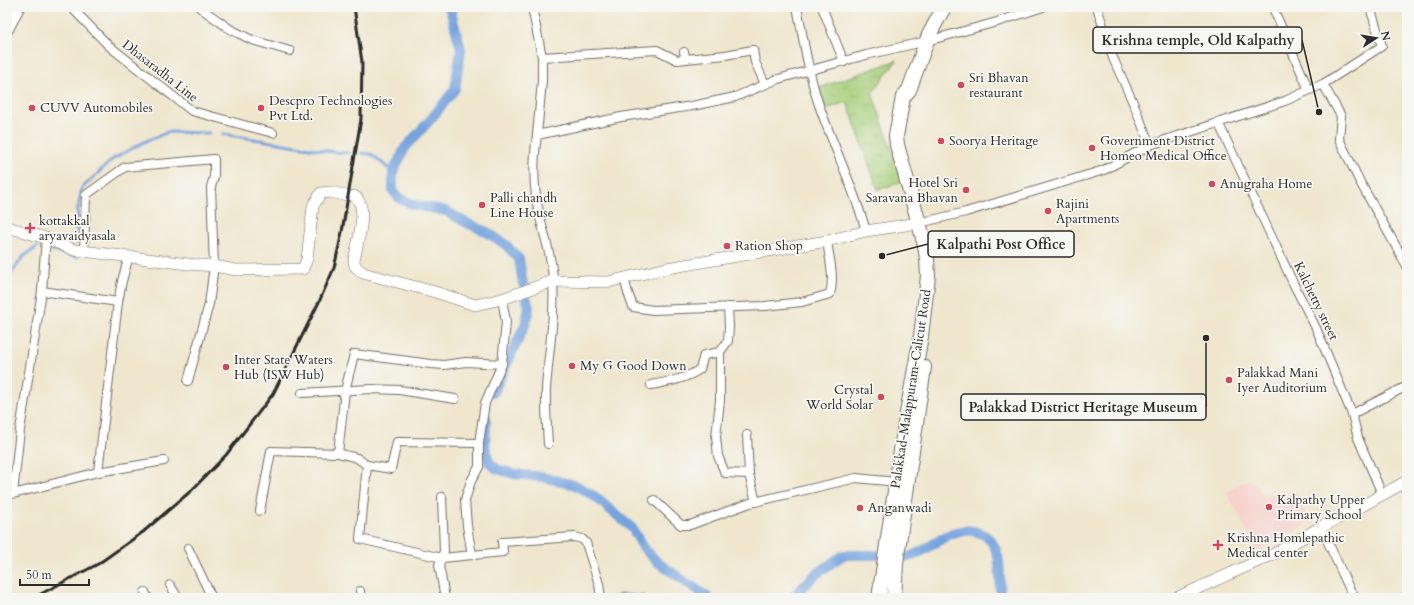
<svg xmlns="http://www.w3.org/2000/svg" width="1414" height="605" viewBox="0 0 1414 605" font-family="Cardo,serif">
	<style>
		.built { fill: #f7d0cb }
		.park { fill: url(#park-tufts); stroke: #697d52 }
		.water { fill: url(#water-waves); stroke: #506784 }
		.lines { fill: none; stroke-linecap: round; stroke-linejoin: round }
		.stream { stroke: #75a3de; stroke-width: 3 }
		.canal { stroke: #75a3de; stroke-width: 10 }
		.street-casing { stroke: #706c64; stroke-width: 10 }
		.secondary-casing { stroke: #706c64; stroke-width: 12 }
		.primary-casing { stroke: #706c64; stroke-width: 14 }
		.highway-casing { stroke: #706c64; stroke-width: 16 }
		.street { stroke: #fff; stroke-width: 8 }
		.secondary { stroke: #fff; stroke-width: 11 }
		.primary { stroke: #fff; stroke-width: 12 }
		.highway { stroke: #fff; stroke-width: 14 }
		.rail { stroke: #2b2b2b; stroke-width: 3 }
		.poi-dot { fill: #d1495b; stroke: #f6f6f2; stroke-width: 1.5 }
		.labels { text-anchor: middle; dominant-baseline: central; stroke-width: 3.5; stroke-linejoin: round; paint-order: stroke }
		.street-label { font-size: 13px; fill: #2b2b2b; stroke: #f6f6f2 }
		.poi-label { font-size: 13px; fill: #2b2b2b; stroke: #f6f6f2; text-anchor: start }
		.leader { fill: none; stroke: #2b2b2b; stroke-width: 1.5 }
		.callout-dot { fill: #2b2b2b; stroke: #f6f6f2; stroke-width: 1.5 }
		.callout { fill: #f6f6f2; stroke: #2b2b2b; stroke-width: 1.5 }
		.callout-label { font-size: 14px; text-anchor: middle; font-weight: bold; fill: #2b2b2b }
	</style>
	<defs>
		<pattern id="park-tufts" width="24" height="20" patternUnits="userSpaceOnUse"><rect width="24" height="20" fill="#a7cf7a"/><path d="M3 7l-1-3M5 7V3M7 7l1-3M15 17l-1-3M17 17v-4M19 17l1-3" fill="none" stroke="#90b26a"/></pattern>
		<pattern id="water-waves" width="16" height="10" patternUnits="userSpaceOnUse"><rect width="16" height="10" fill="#75a3de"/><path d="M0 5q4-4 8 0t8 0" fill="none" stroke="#6085b4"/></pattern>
	</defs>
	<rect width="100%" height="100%" fill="#f6f6f2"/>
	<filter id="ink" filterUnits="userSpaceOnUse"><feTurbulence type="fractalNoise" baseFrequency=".025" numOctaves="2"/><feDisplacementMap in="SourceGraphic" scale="8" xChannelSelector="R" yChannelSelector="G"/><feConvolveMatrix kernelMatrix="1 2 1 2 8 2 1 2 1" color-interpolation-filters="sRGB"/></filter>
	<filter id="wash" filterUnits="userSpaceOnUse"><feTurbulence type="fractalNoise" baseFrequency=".012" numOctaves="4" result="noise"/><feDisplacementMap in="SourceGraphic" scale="16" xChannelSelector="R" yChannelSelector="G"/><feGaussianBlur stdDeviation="0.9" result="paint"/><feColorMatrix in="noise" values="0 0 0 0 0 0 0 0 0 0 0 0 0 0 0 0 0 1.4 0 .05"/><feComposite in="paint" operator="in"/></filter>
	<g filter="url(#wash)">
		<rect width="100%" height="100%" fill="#efe6cd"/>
		<path class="built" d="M1251 480 1265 496 1296 490 1308 518 1305 526 1255 552 1248 534 1227 493 1240 483Z"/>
		<path class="park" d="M897 60 872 93 903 181 878 190 847 102 826 109 819 88Z"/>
		<path class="water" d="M620 594 644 596V598H611Z"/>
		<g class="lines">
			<g class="stream">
				<path d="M223 134 334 152 349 153"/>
				<path d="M361 153 371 154 393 172"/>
				<path d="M76 243 78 208 82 188 113 159 144 142 168 132 209 133"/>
				<path d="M53 251 77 257"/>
				<path d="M7 279 23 257 37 247"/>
			</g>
			<g class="canal">
				<path d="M448 7 450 9 461 49 455 89 431 119 405 148 393 172V191L400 199 415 205 446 211 465 222 487 232 506 245 519 259 523 284"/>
				<path d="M494 392 525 325 529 308 527 300"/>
				<path d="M486 418 485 446 489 462 497 469 514 474 542 477 575 485 594 496 632 528 643 547 657 562 709 598"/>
				<path d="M908 557C924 553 936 540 951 534 957 531 967 530 973 531 1004 536 1000 574 1000 598"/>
				<path d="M792 598 815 575 843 555H876"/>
			</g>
		</g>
	</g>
	<g filter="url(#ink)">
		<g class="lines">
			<g class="street-casing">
				<g id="street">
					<path d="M71 7 109 46 192 111 273 133"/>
					<path d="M199 7 230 29 252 40 290 51"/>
					<path d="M532 7 542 57V81L537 135"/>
					<path d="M797 7C804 40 808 74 819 105 834 148 854 188 866 231"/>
					<path d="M822 7 844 62"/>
					<path d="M1097 7 1113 58 1135 107 1150 145"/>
					<path d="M1273 8 1309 90"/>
					<path d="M684 52 686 59 725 55 753 50 755 62 765 84"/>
					<path d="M542 57 657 50 677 60 686 59"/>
					<path d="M1323 84 1341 116 1339 139 1360 182 1407 266"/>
					<path d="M1218 122 1294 285 1316 328 1352 414 1358 438 1382 494"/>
					<path d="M919 223 966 212 1104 170 1150 145 1285 101 1323 84 1382 46 1370 7"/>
					<path d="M46 238 42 291 20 430 13 494 98 472 118 302 122 281 129 256"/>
					<path d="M84 251 86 195 125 167 214 159V177L211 187 214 266 209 304 188 381"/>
					<path d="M624 278 628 293 633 307 653 310 765 306 802 302 830 294C835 277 829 257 827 241"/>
					<path d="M42 291 118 302"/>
					<path d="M720 352V400L716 437 718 456 725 473 749 474 756 502"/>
					<path d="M651 385C668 382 686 379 700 369L704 355 720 352 728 341 729 327 728 307"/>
					<path d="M302 393 370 389 399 390 455 399"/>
					<path d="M1352 414 1407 386"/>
					<path d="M747 435 749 474"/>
					<path d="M479 443 397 442 391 469 367 465 360 539 442 558 503 552 502 542 574 537 582 539 586 543 599 584 601 598"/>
					<path d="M548 444C547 422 544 398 547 377 550 344 555 312 553 279 552 251 539 224 536 196 533 175 534 156 537 135L621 117 692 106 735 97 778 79 866 55 927 41 997 22 1043 7"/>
					<path d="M338 453 357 458 367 465"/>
					<path d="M98 472 164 461"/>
					<path d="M442 497 444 551 439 565 445 598"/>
					<path d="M654 500 681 525H690L750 503 856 478 897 482"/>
					<path d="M260 511 271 451 338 453 345 391 354 354 431 364 444 365 466 362 502 364"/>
					<path d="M1321 527 1350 590 1356 598"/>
					<path d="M188 548 212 598"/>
					<path d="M472 555 467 526 465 500 471 481 479 467V443L485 403 502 364 506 322 502 299"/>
					<path d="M170 585 178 598"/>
					<path d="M360 591V598"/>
					<path d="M145 592 148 598"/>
				</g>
			</g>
			<g class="secondary-casing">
				<g id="secondary">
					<path d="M354 196C370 205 357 244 354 260L355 266 363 273 435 292 475 305 502 299 553 281 608 282 667 268 827 241 866 231 919 223"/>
					<path d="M7 227 46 238 74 250 188 264 214 266 236 270 303 269 307 259 313 206 321 193 330 192 344 195"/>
					<path d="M1176 598 1274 554 1321 527 1362 506 1407 481"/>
				</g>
			</g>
			<g class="primary-casing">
				<path id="primary" d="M7 29 18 7"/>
			</g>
			<g class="highway-casing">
				<g id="highway">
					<path d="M879 598 905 424 921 336 928 276 927 259 925 245 897 145 896 136 903 97 909 90 929 35 944 7"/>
					<path d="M894 598 896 563 924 367"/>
				</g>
			</g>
			<use href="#street" class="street"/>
			<use href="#secondary" class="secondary"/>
			<use href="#primary" class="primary"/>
			<use href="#highway" class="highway"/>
			<path class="rail" d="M33 598 98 564 143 532 192 490 226 455 273 394 319 302 334 268 342 232 361 119 362 62 354 7"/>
		</g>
	</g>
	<g class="poi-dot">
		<circle cx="961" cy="85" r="4"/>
		<circle cx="32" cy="108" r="4"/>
		<circle cx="261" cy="108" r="4"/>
		<circle cx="941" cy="141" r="4"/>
		<circle cx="1092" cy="148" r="4"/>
		<circle cx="1212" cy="184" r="4"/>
		<circle cx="966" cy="190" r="4"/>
		<circle cx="482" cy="205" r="4"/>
		<circle cx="1048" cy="211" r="4"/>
		<path d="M28 222h4v4h4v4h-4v4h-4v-4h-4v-4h4z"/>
		<circle cx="727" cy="246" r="4"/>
		<circle cx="572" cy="366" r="4"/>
		<circle cx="226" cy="367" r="4"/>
		<circle cx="1229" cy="380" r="4"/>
		<circle cx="881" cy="397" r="4"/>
		<circle cx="1269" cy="507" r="4"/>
		<circle cx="860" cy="508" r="4"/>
		<path d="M1216 539h4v4h4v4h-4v4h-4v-4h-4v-4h4z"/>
	</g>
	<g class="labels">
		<g class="street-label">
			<text transform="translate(160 71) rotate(38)">Dhasaradha Line</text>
			<text transform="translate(1316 301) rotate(64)">Kalchetty street</text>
			<text transform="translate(911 389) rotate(-81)">Palakkad-Malappuram-Calicut Road</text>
		</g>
		<g class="poi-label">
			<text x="969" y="78">Sri Bhavan<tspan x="969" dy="15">restaurant</tspan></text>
			<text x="269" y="101">Descpro Technologies<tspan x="269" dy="15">Pvt Ltd.</tspan></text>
			<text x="40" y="108">CUVV Automobiles</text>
			<text x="949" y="141">Soorya Heritage</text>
			<text x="1100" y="141">Government District<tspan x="1100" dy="15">Homeo Medical Office</tspan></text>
			<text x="958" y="183" text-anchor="end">Hotel Sri<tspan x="958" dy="15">Saravana Bhavan</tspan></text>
			<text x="1220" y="184">Anugraha Home</text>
			<text x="490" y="198">Palli chandh<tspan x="490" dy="15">Line House</tspan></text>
			<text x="1056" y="204">Rajini<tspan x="1056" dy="15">Apartments</tspan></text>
			<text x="39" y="221">kottakkal<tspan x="39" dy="15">aryavaidyasala</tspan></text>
			<text x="735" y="246">Ration Shop</text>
			<text x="234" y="360">Inter State Waters<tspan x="234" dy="15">Hub (ISW Hub)</tspan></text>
			<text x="580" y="366">My G Good Down</text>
			<text x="1237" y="373">Palakkad Mani<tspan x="1237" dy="15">Iyer Auditorium</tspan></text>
			<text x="873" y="390" text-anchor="end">Crystal<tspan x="873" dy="15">World Solar</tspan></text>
			<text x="1277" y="500">Kalpathy Upper<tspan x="1277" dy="15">Primary School</tspan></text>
			<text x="868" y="508">Anganwadi</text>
			<text x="1227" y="538">Krishna Homlepathic<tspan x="1227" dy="15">Medical center</tspan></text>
		</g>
	</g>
	<path class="leader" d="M1319 112L1302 40M882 256L928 244M1206 338L1206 407"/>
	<g class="callout-dot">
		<circle cx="1319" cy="112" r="4"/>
		<circle cx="882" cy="256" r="4"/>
		<circle cx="1206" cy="338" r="4"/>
	</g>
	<g class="callout">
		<rect x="1093" y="27" width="209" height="26" rx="4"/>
		<rect x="928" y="231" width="146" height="26" rx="4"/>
		<rect x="961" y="394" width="245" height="26" rx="4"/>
	</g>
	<g class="callout-label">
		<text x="1198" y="45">Krishna temple, Old Kalpathy</text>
		<text x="1001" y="249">Kalpathi Post Office</text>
		<text x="1083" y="412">Palakkad District Heritage Museum</text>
	</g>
	<rect width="1414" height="605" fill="none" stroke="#f6f6f2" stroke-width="24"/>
	<g transform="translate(1376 38) rotate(78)" stroke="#f6f6f2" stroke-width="3" paint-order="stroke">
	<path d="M0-3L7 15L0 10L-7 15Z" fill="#2b2b2b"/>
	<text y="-6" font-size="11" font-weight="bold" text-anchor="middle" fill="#2b2b2b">N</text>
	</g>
	<path d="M20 579v6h69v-6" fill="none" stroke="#2b2b2b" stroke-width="2"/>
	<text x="26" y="579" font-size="12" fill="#2b2b2b" stroke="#f6f6f2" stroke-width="3" paint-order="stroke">50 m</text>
</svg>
